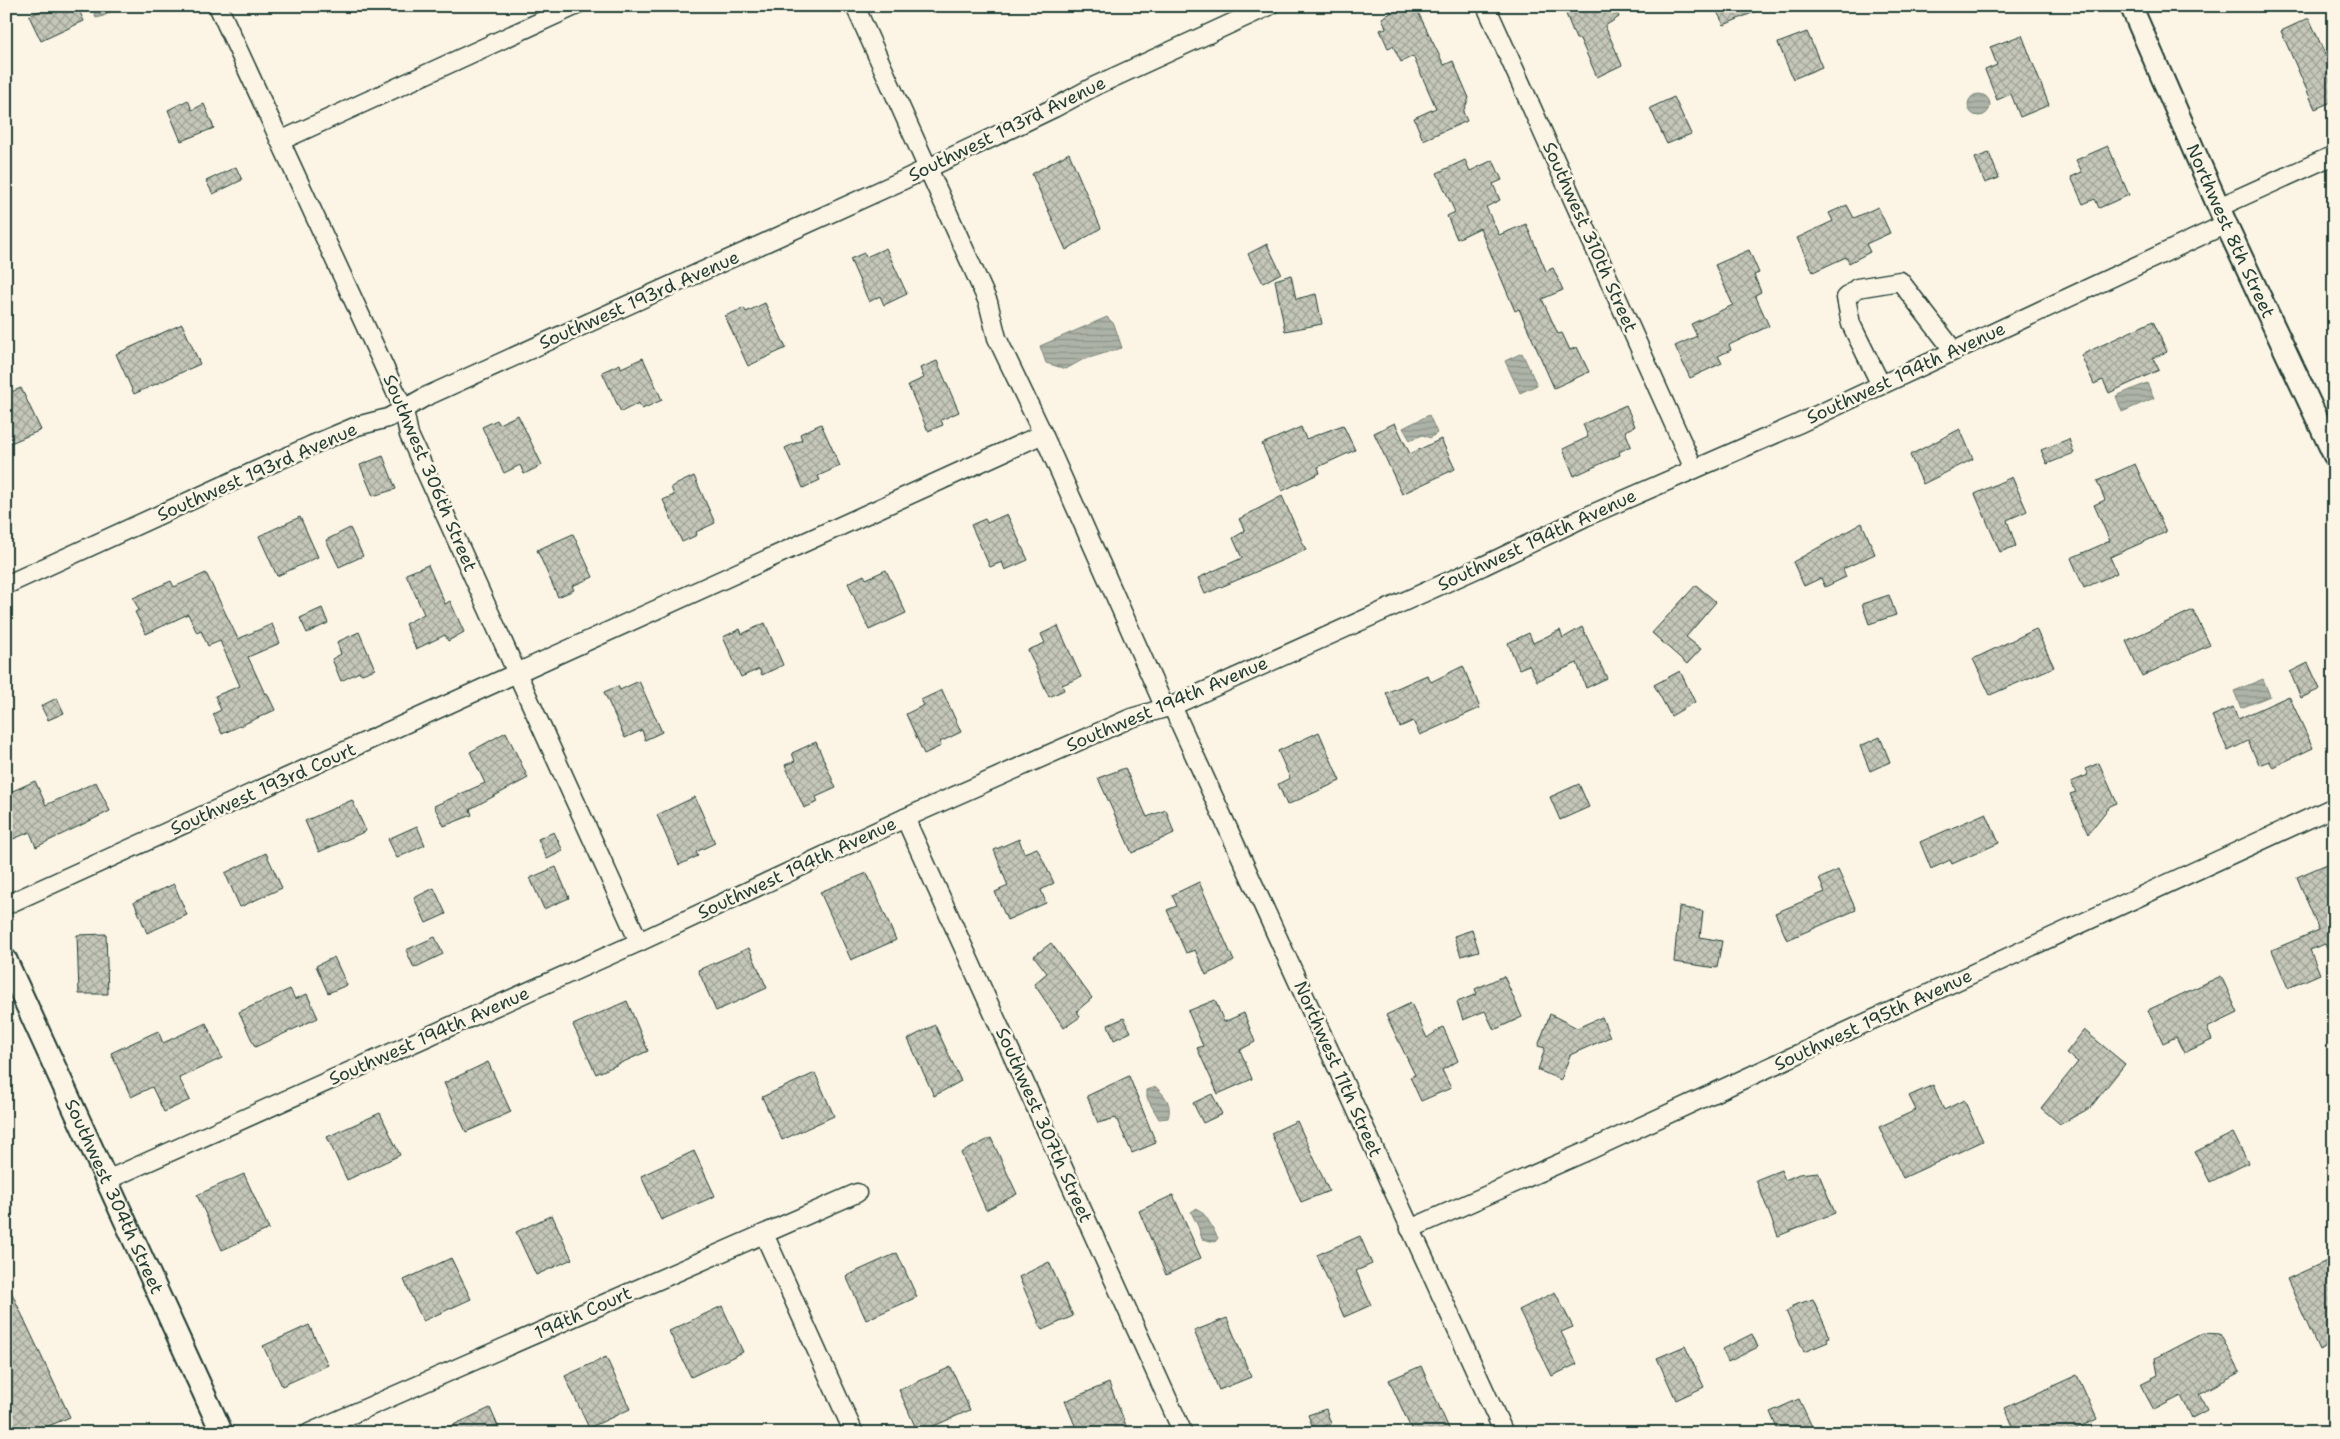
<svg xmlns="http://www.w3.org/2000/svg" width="2340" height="1439" viewBox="0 0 2340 1439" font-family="'Shantell Sans',sans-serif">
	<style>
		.water { fill: url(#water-rules); stroke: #758479 }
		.building { fill: url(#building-cross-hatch); stroke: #1f3d34 }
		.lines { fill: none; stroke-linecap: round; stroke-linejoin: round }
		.minor-casing { stroke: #1f3d34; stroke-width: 21 }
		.tertiary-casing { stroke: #1f3d34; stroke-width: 25 }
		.minor { stroke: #fcf5e5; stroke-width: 18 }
		.tertiary { stroke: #fcf5e5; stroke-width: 21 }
		.labels { text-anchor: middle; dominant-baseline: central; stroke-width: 5; stroke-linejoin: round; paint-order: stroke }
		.street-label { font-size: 18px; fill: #1f3d34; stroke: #fcf5e5 }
	</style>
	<defs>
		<pattern id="water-rules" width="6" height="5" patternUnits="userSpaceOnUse" patternTransform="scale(1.25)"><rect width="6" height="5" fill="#aeb3a7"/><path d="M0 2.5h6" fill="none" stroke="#8d9389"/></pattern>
		<pattern id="building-cross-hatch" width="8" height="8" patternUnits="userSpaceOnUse" patternTransform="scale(1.25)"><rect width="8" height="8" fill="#c5c7b9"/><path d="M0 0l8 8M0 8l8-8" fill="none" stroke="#9fa397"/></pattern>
	</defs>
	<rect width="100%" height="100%" fill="#fcf5e5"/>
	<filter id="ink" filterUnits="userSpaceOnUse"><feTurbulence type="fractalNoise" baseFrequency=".02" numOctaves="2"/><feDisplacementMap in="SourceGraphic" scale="10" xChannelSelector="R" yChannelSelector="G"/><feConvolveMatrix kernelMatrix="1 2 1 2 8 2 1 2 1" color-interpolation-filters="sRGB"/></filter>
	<g filter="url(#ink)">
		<g class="water">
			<path d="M97 6H115C112 13 103 17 96 18L94 11Z"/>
			<circle cx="1979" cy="105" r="11"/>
			<path d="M1107 317 1114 324 1122 348 1082 360 1066 369 1046 363 1040 346Z"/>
			<path d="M1522 353 1537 385 1520 393 1505 361Z"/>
			<path d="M2147 383 2154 398 2122 412 2116 396Z"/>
			<path d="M1429 415 1437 433 1430 438 1423 435 1410 440 1403 428Z"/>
			<path d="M2263 679 2270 696 2241 708 2234 691Z"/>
			<path d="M1156 1087C1166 1097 1172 1104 1168 1118L1159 1119 1147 1098V1090Z"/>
			<path d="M1197 1208C1208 1216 1211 1226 1218 1238L1215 1242 1202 1239 1198 1226 1191 1212Z"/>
		</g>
		<g class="building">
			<path d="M49 6H77L84 21 41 41 29 16Z"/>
			<path d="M1388 6H1415L1444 65 1453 61 1469 98 1463 112 1467 121 1423 140 1414 118 1436 108 1413 56 1401 62 1393 46 1388 48 1380 30 1386 28 1382 18 1391 13Z"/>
			<path d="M1582 6H1614L1619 17 1605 26 1622 65 1597 77 1580 39H1576L1566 14Z"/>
			<path d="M1714 6H1768L1724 25Z"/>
			<path d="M2309 18 2334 74V101L2315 109 2281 31Z"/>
			<path d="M1807 32 1822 67 1793 79 1778 43Z"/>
			<path d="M2022 35 2049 105 2020 117 2011 94 1997 100 1985 70 1997 65 1990 47Z"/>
			<path d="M1674 97 1691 134 1667 144 1650 108Z"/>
			<path d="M188 100 192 110 204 104 214 128 181 141 168 110Z"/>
			<path d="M2108 146 2129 195 2099 208 2095 199 2083 204 2071 177 2082 172 2076 160Z"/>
			<path d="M1069 153 1101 228 1066 250 1032 174Z"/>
			<path d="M1989 153 1999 178 1985 183 1975 158Z"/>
			<path d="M1465 160 1470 171 1493 160 1502 180 1493 184 1500 200 1486 207 1499 235 1526 224 1546 271 1553 268 1563 290 1542 299 1558 334 1562 333 1570 350 1577 347 1589 372 1554 388 1519 309 1515 311 1480 228 1457 239 1447 216 1455 212 1437 173Z"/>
			<path d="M236 167 242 180 213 194 206 181Z"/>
			<path d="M1847 205 1854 218 1878 207 1890 233 1866 244 1870 252 1849 263 1846 257 1813 272 1797 238 1833 221 1829 213Z"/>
			<path d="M1267 244 1281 273 1263 283 1248 254Z"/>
			<path d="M886 248 907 294 884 305 880 296 869 302 850 259 864 253 866 257Z"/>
			<path d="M1749 250 1759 273 1754 275 1761 292 1755 295 1769 326 1729 345 1731 350 1718 356 1722 363 1690 378 1675 346 1697 336 1691 324 1733 305 1715 265Z"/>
			<path d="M1291 275 1296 299 1316 294 1322 324 1285 331 1275 280Z"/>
			<path d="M765 303 786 348 748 366 725 316 744 308 746 312Z"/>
			<path d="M2153 321 2167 352 2153 358 2159 370 2109 393 2103 380 2094 384 2081 355Z"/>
			<path d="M182 324 200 364 134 394 116 354Z"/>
			<path d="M643 358 662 400 642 409 639 403 621 412 602 372 620 364 621 368Z"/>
			<path d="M937 361 959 412 941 420 943 425 928 431 908 385 924 378 920 368Z"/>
			<path d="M21 388 41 430 6 445V394Z"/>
			<path d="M1626 405 1635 426 1625 431 1631 446 1619 452 1620 455 1574 476 1563 449 1588 437 1583 424Z"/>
			<path d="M518 415 542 465 524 474 520 465 504 473 482 427 497 420 499 424Z"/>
			<path d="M1395 423 1410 454 1441 439 1455 469 1402 494 1374 433Z"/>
			<path d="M821 424 840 466 818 476 820 480 803 488 785 448 802 440 800 434Z"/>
			<path d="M1343 425 1355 450 1318 467 1320 473 1282 491 1262 444 1301 427 1306 439Z"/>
			<path d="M1960 429 1973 459 1923 484 1910 455Z"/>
			<path d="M2069 439 2074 453 2047 464 2041 450Z"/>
			<path d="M383 456 396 489 373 496 360 465Z"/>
			<path d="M2135 464 2166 532 2110 557 2117 573 2084 588 2071 558 2110 541 2094 505 2105 500 2097 481Z"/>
			<path d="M694 476 715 523 696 532 697 535 682 542 663 500 674 495 671 487Z"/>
			<path d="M2012 477 2027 511 2007 520 2016 546 2000 552 1975 494Z"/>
			<path d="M1282 496 1306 550 1205 594 1198 578 1242 558 1233 538 1245 531 1239 519Z"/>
			<path d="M1007 514 1028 560 1005 570 1002 562 990 567 971 525 985 519 987 523Z"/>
			<path d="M300 517 318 557 277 576 259 536Z"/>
			<path d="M1862 523 1875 554 1843 569 1846 577 1825 587 1821 578 1804 586 1793 562Z"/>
			<path d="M350 528 363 556 339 567 326 540Z"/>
			<path d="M573 534 593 577 572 586 574 590 558 597 537 550Z"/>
			<path d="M428 565 445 604 450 601 464 632 448 641 445 635 416 649 405 624 424 614 406 574Z"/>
			<path d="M886 570 906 613 869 630 848 583 864 575 866 579Z"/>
			<path d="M206 573 238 639 272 624 280 643 248 657 265 694 267 693 275 710 222 734 213 714 221 710 215 696 240 686 220 641 208 646 201 631 197 633 188 614 146 634 135 612 139 610 133 598 171 581 174 587Z"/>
			<path d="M1696 585 1716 602 1686 637 1701 649 1687 664 1652 633Z"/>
			<path d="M1889 595 1896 615 1869 624 1862 604Z"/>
			<path d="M322 608 328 623 307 633 300 618Z"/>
			<path d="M2193 610 2210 645 2142 676 2126 641Z"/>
			<path d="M765 623 783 665 762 675 759 669 741 677 723 637 740 629 742 634Z"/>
			<path d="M1058 626 1081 677 1062 685 1064 690 1049 697 1028 650 1045 643 1041 634Z"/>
			<path d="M1582 627 1607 678 1586 688 1577 663 1537 681 1529 665 1519 669 1508 643 1529 633 1533 643 1560 630 1563 638Z"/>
			<path d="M2036 629 2054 667 1990 695 1973 659Z"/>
			<path d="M359 632 375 669 362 674 359 672 341 681 332 659 341 654 337 642Z"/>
			<path d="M2308 663 2320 689 2301 698 2290 672Z"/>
			<path d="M1463 666 1480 708 1420 735 1413 721 1400 727 1386 693 1427 675 1431 682Z"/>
			<path d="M1680 671 1695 702 1671 716 1654 685Z"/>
			<path d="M639 681 662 732 645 740 642 730 625 738 604 692 618 686 620 690Z"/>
			<path d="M942 690 961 732 940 742 941 746 924 754 906 714 924 705 921 700Z"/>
			<path d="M2289 696 2313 748 2273 767 2269 761 2259 765 2248 741 2228 751 2212 716 2233 707 2238 719Z"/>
			<path d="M57 698 64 713 48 720 41 706Z"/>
			<path d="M506 732 528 778 470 809 472 815 444 826 434 806 485 783 470 752Z"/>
			<path d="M1319 732 1340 781 1287 805 1278 784 1290 778 1278 751Z"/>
			<path d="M1880 737 1890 762 1870 771 1860 746Z"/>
			<path d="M816 742 836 788 816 797 818 802 804 808 785 765 795 761 792 753Z"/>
			<path d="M2099 763 2117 803 2110 806 2088 834 2070 794 2076 792 2071 782 2088 775 2085 769Z"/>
			<path d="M1125 768 1147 817 1166 810 1174 833 1132 853 1098 778Z"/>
			<path d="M35 781 46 805 96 782 110 811 36 847 30 832 6 842V794Z"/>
			<path d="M1579 784 1589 807 1560 820 1550 797Z"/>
			<path d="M695 797 715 843 696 852 698 856 679 865 657 815Z"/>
			<path d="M352 800 366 831 319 852 305 821Z"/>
			<path d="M1986 813 1999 843 1952 864 1950 860 1931 869 1920 842Z"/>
			<path d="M417 826 425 845 397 858 388 839Z"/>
			<path d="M554 832 563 851 547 859 538 839Z"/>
			<path d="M1019 839 1024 853 1037 848 1054 883 1041 890 1046 903 1007 920 995 892 1008 886 994 850Z"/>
			<path d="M266 853 282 888 240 907 225 873Z"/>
			<path d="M2334 861V964L2325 944 2310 950 2320 974 2288 988 2272 950 2319 930 2297 877Z"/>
			<path d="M556 867 569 898 544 909 530 878Z"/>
			<path d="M1838 870 1856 910 1787 940 1775 913 1825 892 1819 879Z"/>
			<path d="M867 873 896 940 851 960 820 892Z"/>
			<path d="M1199 882 1234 961 1206 975 1195 950 1186 953 1167 910 1177 906 1172 895Z"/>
			<path d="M174 884 187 915 147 933 134 902Z"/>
			<path d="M434 888 446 914 426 923 414 898Z"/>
			<path d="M1679 907 1703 911 1700 937 1722 941 1717 968 1674 962Z"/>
			<path d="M1472 930 1479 951 1461 956 1454 936Z"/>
			<path d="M106 934 108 994H79L77 935Z"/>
			<path d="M435 937 443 954 414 968 406 950Z"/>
			<path d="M1051 943 1092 998 1077 1011 1080 1017 1064 1028 1034 984 1047 973 1034 956Z"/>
			<path d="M749 948 767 988 716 1011 698 970Z"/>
			<path d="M334 957 347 985 328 993 316 966Z"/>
			<path d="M1504 976 1522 1017 1494 1030 1485 1011 1463 1020 1457 1002 1477 994 1475 989Z"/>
			<path d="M2221 976 2238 1013 2207 1028 2212 1040 2184 1053 2176 1037 2163 1043 2148 1010Z"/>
			<path d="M290 989 295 999 307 994 318 1018 255 1047 239 1012Z"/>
			<path d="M1215 1000 1224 1022 1244 1013 1255 1042 1240 1050 1252 1079 1218 1094 1197 1048 1203 1046 1188 1011Z"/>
			<path d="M627 1001 648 1051 596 1074 573 1025Z"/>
			<path d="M1411 1003 1427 1038 1443 1027 1458 1061 1442 1070 1451 1088 1421 1101 1410 1077 1415 1075 1386 1015Z"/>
			<path d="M1550 1014 1577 1028 1602 1017 1610 1037 1570 1055 1561 1080 1538 1070 1545 1048 1538 1046Z"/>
			<path d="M1124 1018 1131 1032 1114 1040 1108 1025Z"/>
			<path d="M206 1023 222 1058 179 1078 190 1100 164 1112 152 1087 131 1097 111 1053 158 1031 163 1043Z"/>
			<path d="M935 1025 961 1081 934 1096 908 1039Z"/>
			<path d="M2084 1030 2125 1064 2090 1108 2060 1124 2041 1108 2078 1062 2066 1053Z"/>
			<path d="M488 1062 511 1112 466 1132 444 1083Z"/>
			<path d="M815 1073 834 1116 782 1140 762 1097Z"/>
			<path d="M1129 1076 1156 1143 1132 1153 1116 1118 1098 1123 1087 1096Z"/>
			<path d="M1933 1085 1944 1110 1964 1100 1983 1141 1903 1178 1879 1127 1916 1110 1909 1096Z"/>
			<path d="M1212 1094 1222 1114 1203 1123 1193 1103Z"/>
			<path d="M380 1113 400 1155 347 1180 327 1137Z"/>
			<path d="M1297 1121 1329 1191 1301 1202 1271 1133Z"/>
			<path d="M2233 1133 2248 1163 2210 1182 2195 1152Z"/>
			<path d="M991 1138 1017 1194 986 1210 961 1153Z"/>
			<path d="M694 1151 715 1196 661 1220 641 1176Z"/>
			<path d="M1781 1170 1785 1180 1799 1174 1818 1172 1835 1213 1778 1236 1756 1180Z"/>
			<path d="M244 1174 269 1229 222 1250 197 1195Z"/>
			<path d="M1173 1195 1201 1258 1166 1275 1139 1211Z"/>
			<path d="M552 1215 572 1259 536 1275 516 1232Z"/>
			<path d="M1360 1236 1372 1264 1356 1271 1371 1305 1344 1317 1317 1255Z"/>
			<path d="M897 1253 917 1297 866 1320 846 1276Z"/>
			<path d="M451 1258 471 1299 423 1321 404 1280Z"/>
			<path d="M2329 1260 2334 1271V1343L2319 1350 2287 1279Z"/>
			<path d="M1049 1262 1073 1316 1042 1330 1019 1277Z"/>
			<path d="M6 1281 70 1417 32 1433H6Z"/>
			<path d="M1555 1292 1573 1327 1561 1332 1577 1364 1552 1376 1519 1310Z"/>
			<path d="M1813 1299 1830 1337 1827 1338 1828 1342 1804 1352 1786 1311 1792 1308V1306Z"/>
			<path d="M722 1306 743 1352 691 1377 669 1331Z"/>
			<path d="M1227 1318 1251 1377 1219 1390 1194 1331Z"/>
			<path d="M309 1325 328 1365 282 1386 263 1346Z"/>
			<path d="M2203 1333 2220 1334 2240 1372 2199 1394 2207 1410 2192 1418 2181 1396 2154 1410 2140 1384 2158 1375 2155 1358Z"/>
			<path d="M1752 1334 1758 1347 1728 1362 1722 1349Z"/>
			<path d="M1685 1346 1704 1387 1676 1400 1657 1358Z"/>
			<path d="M606 1357 630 1409 589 1428 565 1376Z"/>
			<path d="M1421 1366 1451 1433H1413L1389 1380Z"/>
			<path d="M951 1367 970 1410 918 1433 899 1390Z"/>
			<path d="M2077 1375 2097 1419 2067 1433H2016L2005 1408Z"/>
			<path d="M1109 1383 1129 1433H1078L1065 1401Z"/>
			<path d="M1799 1399 1815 1433H1779L1770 1412Z"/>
			<path d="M490 1408 501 1433H436Z"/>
			<path d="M1326 1409 1331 1424 1314 1430 1308 1415Z"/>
		</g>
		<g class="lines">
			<g class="minor-casing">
				<g id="minor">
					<path d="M218 6 404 410 409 435 639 942"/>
					<path d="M855 6 988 302 997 338 1043 434 1165 708"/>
					<path d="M1486 6 1694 469"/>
					<path d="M280 141 575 6"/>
					<path d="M2219 207 2334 155"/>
					<path d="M1881 385 1851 324 1846 298 1857 288 1900 281 1954 351"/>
					<path d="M6 585 312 445 357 426 388 418 425 397 899 182 1054 108 1095 86 1269 6"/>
					<path d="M1172 706 1504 1433"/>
					<path d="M905 818 1183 1433"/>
					<path d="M6 905 1043 434"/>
					<path d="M107 1180 639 942 905 818 1131 718 1172 706 1483 566 1585 517 1798 424 2226 224"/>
					<path d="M1410 1229 1592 1149 2334 807"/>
					<path d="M764 1234 854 1433"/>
					<path d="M309 1433 857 1193"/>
				</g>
			</g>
			<g class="tertiary-casing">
				<g id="tertiary">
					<path id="s1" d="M2131 6 2226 224 2334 455"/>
					<path id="s2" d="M6 960 222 1433"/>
				</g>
			</g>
			<use href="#minor" class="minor"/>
			<use href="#tertiary" class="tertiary"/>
		</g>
	</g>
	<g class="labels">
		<g class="street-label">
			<text transform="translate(1007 129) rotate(-26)">Southwest 193rd Avenue</text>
			<text stroke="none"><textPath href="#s1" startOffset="246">Northwest 8th Street</textPath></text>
			<text transform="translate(1590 237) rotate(66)">Southwest 310th Street</text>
			<text transform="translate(639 300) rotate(-24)">Southwest 193rd Avenue</text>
			<text transform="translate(1906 373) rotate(-25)">Southwest 194th Avenue</text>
			<text transform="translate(257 472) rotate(-24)">Southwest 193rd Avenue</text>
			<text transform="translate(430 473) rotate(67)">Southwest 306th Street</text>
			<text transform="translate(1537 540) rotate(-25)">Southwest 194th Avenue</text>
			<text transform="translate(1167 704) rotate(-23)">Southwest 194th Avenue</text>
			<text transform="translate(263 789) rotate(-24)">Southwest 193rd Court</text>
			<text transform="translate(797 868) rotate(-25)">Southwest 194th Avenue</text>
			<text transform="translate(1873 1020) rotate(-25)">Southwest 195th Avenue</text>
			<text transform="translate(429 1036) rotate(-24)">Southwest 194th Avenue</text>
			<text transform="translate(1338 1069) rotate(66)">Northwest 11th Street</text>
			<text transform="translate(1044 1125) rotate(66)">Southwest 307th Street</text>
			<text stroke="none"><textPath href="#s2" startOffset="260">Southwest 304th Street</textPath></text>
			<text transform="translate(583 1313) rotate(-24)">194th Court</text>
		</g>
	</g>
	<rect width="2340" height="1439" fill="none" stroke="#fcf5e5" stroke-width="25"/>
	<rect x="12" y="12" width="2315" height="1414" fill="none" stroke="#1f3d34" stroke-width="2" filter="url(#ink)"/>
</svg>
